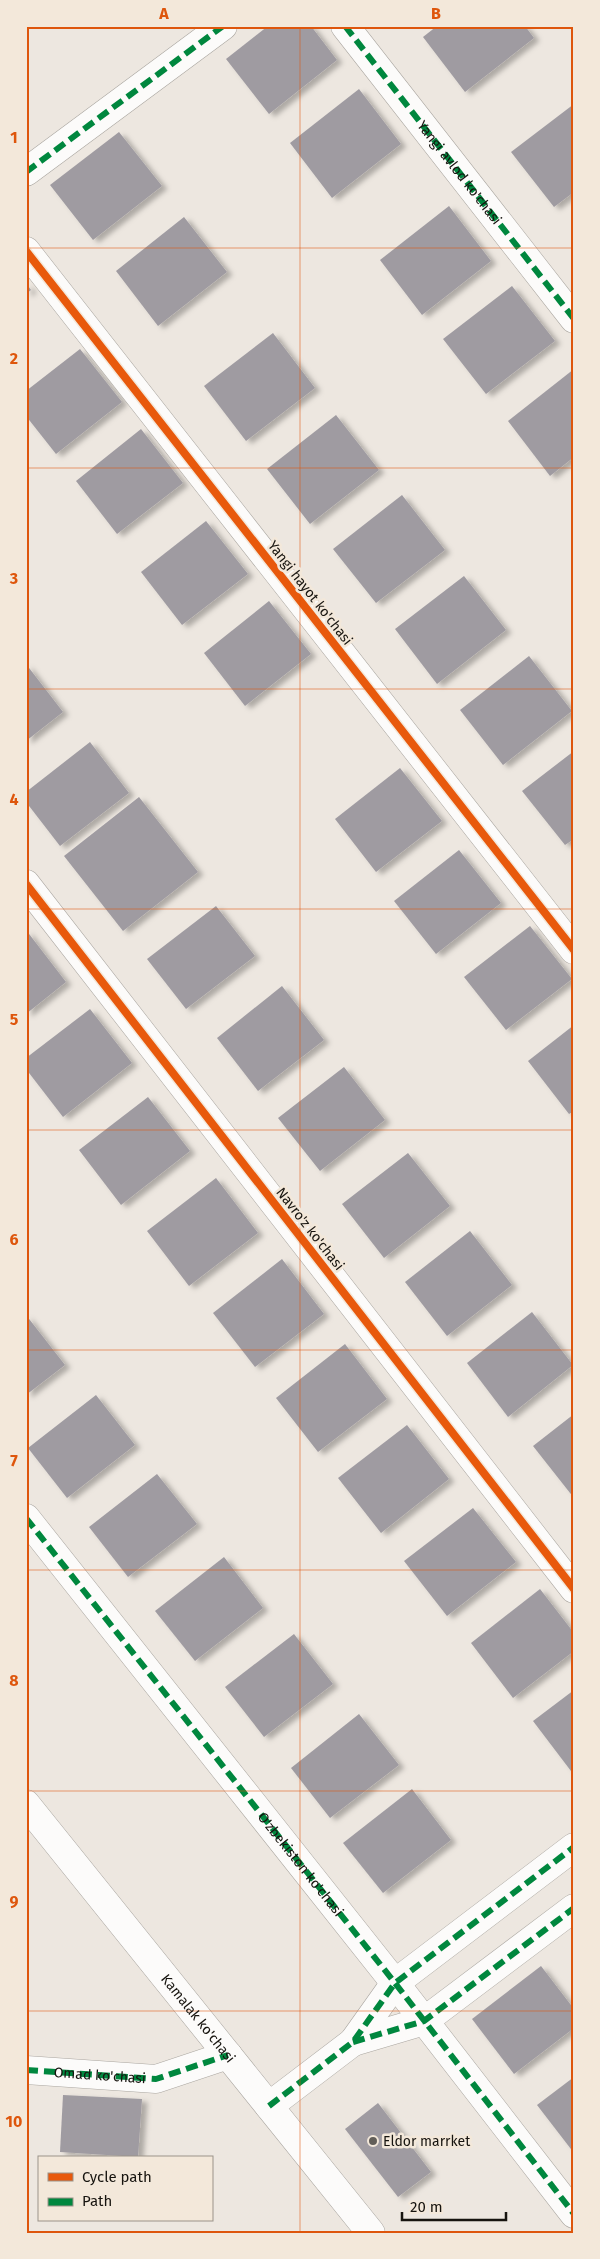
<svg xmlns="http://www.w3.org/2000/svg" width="600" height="2259" viewBox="0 0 600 2259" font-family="'Fira Sans',sans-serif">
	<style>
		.building { fill: #9f9ba1; filter: url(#shadow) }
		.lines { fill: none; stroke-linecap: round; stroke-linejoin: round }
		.minor-casing { stroke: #aaa6a0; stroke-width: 29 }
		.secondary-casing { stroke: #aaa6a0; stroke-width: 29 }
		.minor { stroke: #fcfbfa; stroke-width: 28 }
		.secondary { stroke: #fcfbfa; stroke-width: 28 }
		.quiet { stroke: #00873e; stroke-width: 6; stroke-dasharray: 12 6; stroke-linecap: butt }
		.cycleway-casing { stroke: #f3e8da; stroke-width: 11 }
		.cycleway { stroke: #e8590c; stroke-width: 8 }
		.grid { fill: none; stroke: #de560c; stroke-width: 1; stroke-opacity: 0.55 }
		.poi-dot { fill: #625e58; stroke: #f3e8da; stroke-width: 2 }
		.labels { text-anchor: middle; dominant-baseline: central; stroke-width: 5; stroke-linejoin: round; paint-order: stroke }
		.street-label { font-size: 14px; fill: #17140f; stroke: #f3e8da }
		.poi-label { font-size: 14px; fill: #17140f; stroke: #f3e8da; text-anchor: start }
		.neatline { fill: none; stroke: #de560c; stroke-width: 2 }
		.grid-label { font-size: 16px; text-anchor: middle; font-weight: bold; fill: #de560c }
	</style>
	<defs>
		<filter id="shadow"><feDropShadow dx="5.5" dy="3" stdDeviation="2.5" flood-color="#0004"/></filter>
	</defs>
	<rect width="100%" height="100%" fill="#ede7e0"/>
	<g class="building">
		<path d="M268 26H311L337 60 269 114 226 59Z"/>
		<path d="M437 26H525L534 38 465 92 423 37Z"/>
		<path d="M359 89 401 144 332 198 290 143Z"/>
		<path d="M574 104V192L554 207 511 152Z"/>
		<path d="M119 132 162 186 93 240 50 185Z"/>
		<path d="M449 206 491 261 422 315 380 260Z"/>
		<path d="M184 217 227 272 158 326 116 271Z"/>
		<path d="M26 283 31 290 26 294Z"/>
		<path d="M512 286 555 341 486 394 443 339Z"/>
		<path d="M273 333 315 388 246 441 204 386Z"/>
		<path d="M80 349 122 402 56 454 26 416V391Z"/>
		<path d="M574 369V457L550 476 508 421Z"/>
		<path d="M336 415 379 470 310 524 267 469Z"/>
		<path d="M141 429 183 483 117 534 76 481Z"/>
		<path d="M402 495 445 550 376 603 333 549Z"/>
		<path d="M206 521 248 574 182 625 141 572Z"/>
		<path d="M464 576 506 630 437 684 395 629Z"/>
		<path d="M269 601 311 654 245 706 204 653Z"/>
		<path d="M529 656 572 711 503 765 460 710Z"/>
		<path d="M26 664 63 712 26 741Z"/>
		<path d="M90 742 129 793 60 846 26 802V792Z"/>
		<path d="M574 751V839L565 845 522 791Z"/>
		<path d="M400 768 442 821 376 872 335 819Z"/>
		<path d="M139 797 198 872 123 931 64 856Z"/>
		<path d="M459 850 501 903 436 954 394 901Z"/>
		<path d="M216 906 255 956 186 1009 147 959Z"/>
		<path d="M530 926 572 979 506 1030 464 977Z"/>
		<path d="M26 930 66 982 26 1014Z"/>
		<path d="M282 986 324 1040 258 1091 217 1038Z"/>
		<path d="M90 1009 132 1063 63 1117 26 1069V1058Z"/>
		<path d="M574 1025V1111L569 1114 528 1061Z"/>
		<path d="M344 1067 385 1120 320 1171 278 1118Z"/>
		<path d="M148 1097 190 1151 121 1205 79 1150Z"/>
		<path d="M408 1153 450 1206 384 1258 342 1204Z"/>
		<path d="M216 1178 258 1233 189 1286 147 1231Z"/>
		<path d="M470 1231 512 1285 447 1336 405 1282Z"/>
		<path d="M282 1259 324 1314 255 1367 213 1313Z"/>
		<path d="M532 1312 573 1365 508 1417 467 1363Z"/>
		<path d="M26 1315 65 1365 26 1395Z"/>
		<path d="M345 1344 387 1399 318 1452 276 1398Z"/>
		<path d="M96 1395 135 1445 67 1498 28 1448Z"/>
		<path d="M574 1414V1498L533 1446Z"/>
		<path d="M407 1425 449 1479 381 1533 338 1478Z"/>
		<path d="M157 1474 197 1524 128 1577 89 1527Z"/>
		<path d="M473 1508 516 1562 447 1616 404 1561Z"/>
		<path d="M224 1557 263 1608 195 1661 155 1611Z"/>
		<path d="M540 1589 574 1633V1651L513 1698 471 1643Z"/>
		<path d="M294 1634 333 1684 264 1737 225 1687Z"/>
		<path d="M574 1690V1775L533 1721Z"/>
		<path d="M359 1714 399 1765 330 1818 291 1768Z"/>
		<path d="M412 1789 451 1840 383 1893 343 1843Z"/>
		<path d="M541 1966 574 2009V2028L514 2074 472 2019Z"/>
		<path d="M574 2077V2153L537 2105Z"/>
		<path d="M63 2095 142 2099 138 2157 60 2152Z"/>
		<path d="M378 2103 431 2172 398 2197 345 2129Z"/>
	</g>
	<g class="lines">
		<g class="minor-casing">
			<g id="minor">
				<path id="s1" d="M345 26 574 319"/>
				<path d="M26 172 223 26"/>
				<path d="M26 251 574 950"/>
				<path d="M26 884 574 1589"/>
				<path id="s2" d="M26 1518 395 1983 574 2214"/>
				<path d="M353 2042 424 2021 574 1908"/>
				<path d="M26 2070 156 2079 228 2055"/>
				<path d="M269 2106 353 2042 395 1983 574 1847"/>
			</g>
		</g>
		<g class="secondary-casing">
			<g id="secondary">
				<path id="s3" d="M26 1804 371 2233"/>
			</g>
		</g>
		<use href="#minor" class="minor"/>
		<use href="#secondary" class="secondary"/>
		<g class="quiet">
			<path d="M345 26 574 319"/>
			<path d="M26 172 223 26"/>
			<path d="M26 1518 395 1983 574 2214"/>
			<path d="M353 2042 424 2021 574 1908"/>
			<path id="s4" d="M26 2070 156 2079 228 2055"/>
			<path d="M269 2106 353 2042 395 1983 574 1847"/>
		</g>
		<g class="cycleway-casing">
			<g id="cycleway">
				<path d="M26 251 574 950"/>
				<path d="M26 884 574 1589"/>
			</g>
		</g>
		<use href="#cycleway" class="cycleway"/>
	</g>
	<path class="grid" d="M300 26V2233M26 248H574M26 468H574M26 689H574M26 909H574M26 1130H574M26 1350H574M26 1570H574M26 1791H574M26 2011H574"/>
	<circle class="poi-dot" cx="373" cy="2141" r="5"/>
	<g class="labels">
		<g class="street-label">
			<text stroke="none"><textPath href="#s1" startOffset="186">Yangi avlod ko'chasi</textPath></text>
			<text transform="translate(310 593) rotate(52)">Yangi hayot ko'chasi</text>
			<text transform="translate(310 1229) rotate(52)">Navro'z ko'chasi</text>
			<text stroke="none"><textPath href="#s2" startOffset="442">O'zbekiston ko'chasi</textPath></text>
			<text stroke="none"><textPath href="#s3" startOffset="275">Kamalak ko'chasi</textPath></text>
			<text stroke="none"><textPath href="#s4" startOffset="74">Omad ko'chasi</textPath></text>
		</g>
		<g class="poi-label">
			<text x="383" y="2141">Eldor marrket</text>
		</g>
	</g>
	<rect width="600" height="2259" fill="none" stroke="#f3e8da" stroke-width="55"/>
	<rect x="38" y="2156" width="175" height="65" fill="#f3e8da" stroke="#9b9389"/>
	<rect x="48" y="2173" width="25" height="8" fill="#e8590c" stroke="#9b9389"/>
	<text x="82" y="2182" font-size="15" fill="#17140f">Cycle path</text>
	<rect x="48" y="2198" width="25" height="8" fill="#00873e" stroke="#9b9389"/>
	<text x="82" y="2206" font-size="15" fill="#17140f">Path</text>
	<path d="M402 2212v8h104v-8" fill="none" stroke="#17140f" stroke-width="2.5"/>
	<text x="410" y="2212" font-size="15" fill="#17140f" stroke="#f3e8da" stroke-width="4" paint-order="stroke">20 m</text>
	<rect x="28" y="28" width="544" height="2204" class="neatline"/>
	<g class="grid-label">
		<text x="164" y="19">A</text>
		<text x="436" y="19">B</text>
		<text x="14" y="143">1</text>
		<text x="14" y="364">2</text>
		<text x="14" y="584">3</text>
		<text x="14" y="805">4</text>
		<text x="14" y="1025">5</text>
		<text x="14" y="1245">6</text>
		<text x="14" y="1466">7</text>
		<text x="14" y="1686">8</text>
		<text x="14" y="1907">9</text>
		<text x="14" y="2127">10</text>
	</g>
</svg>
